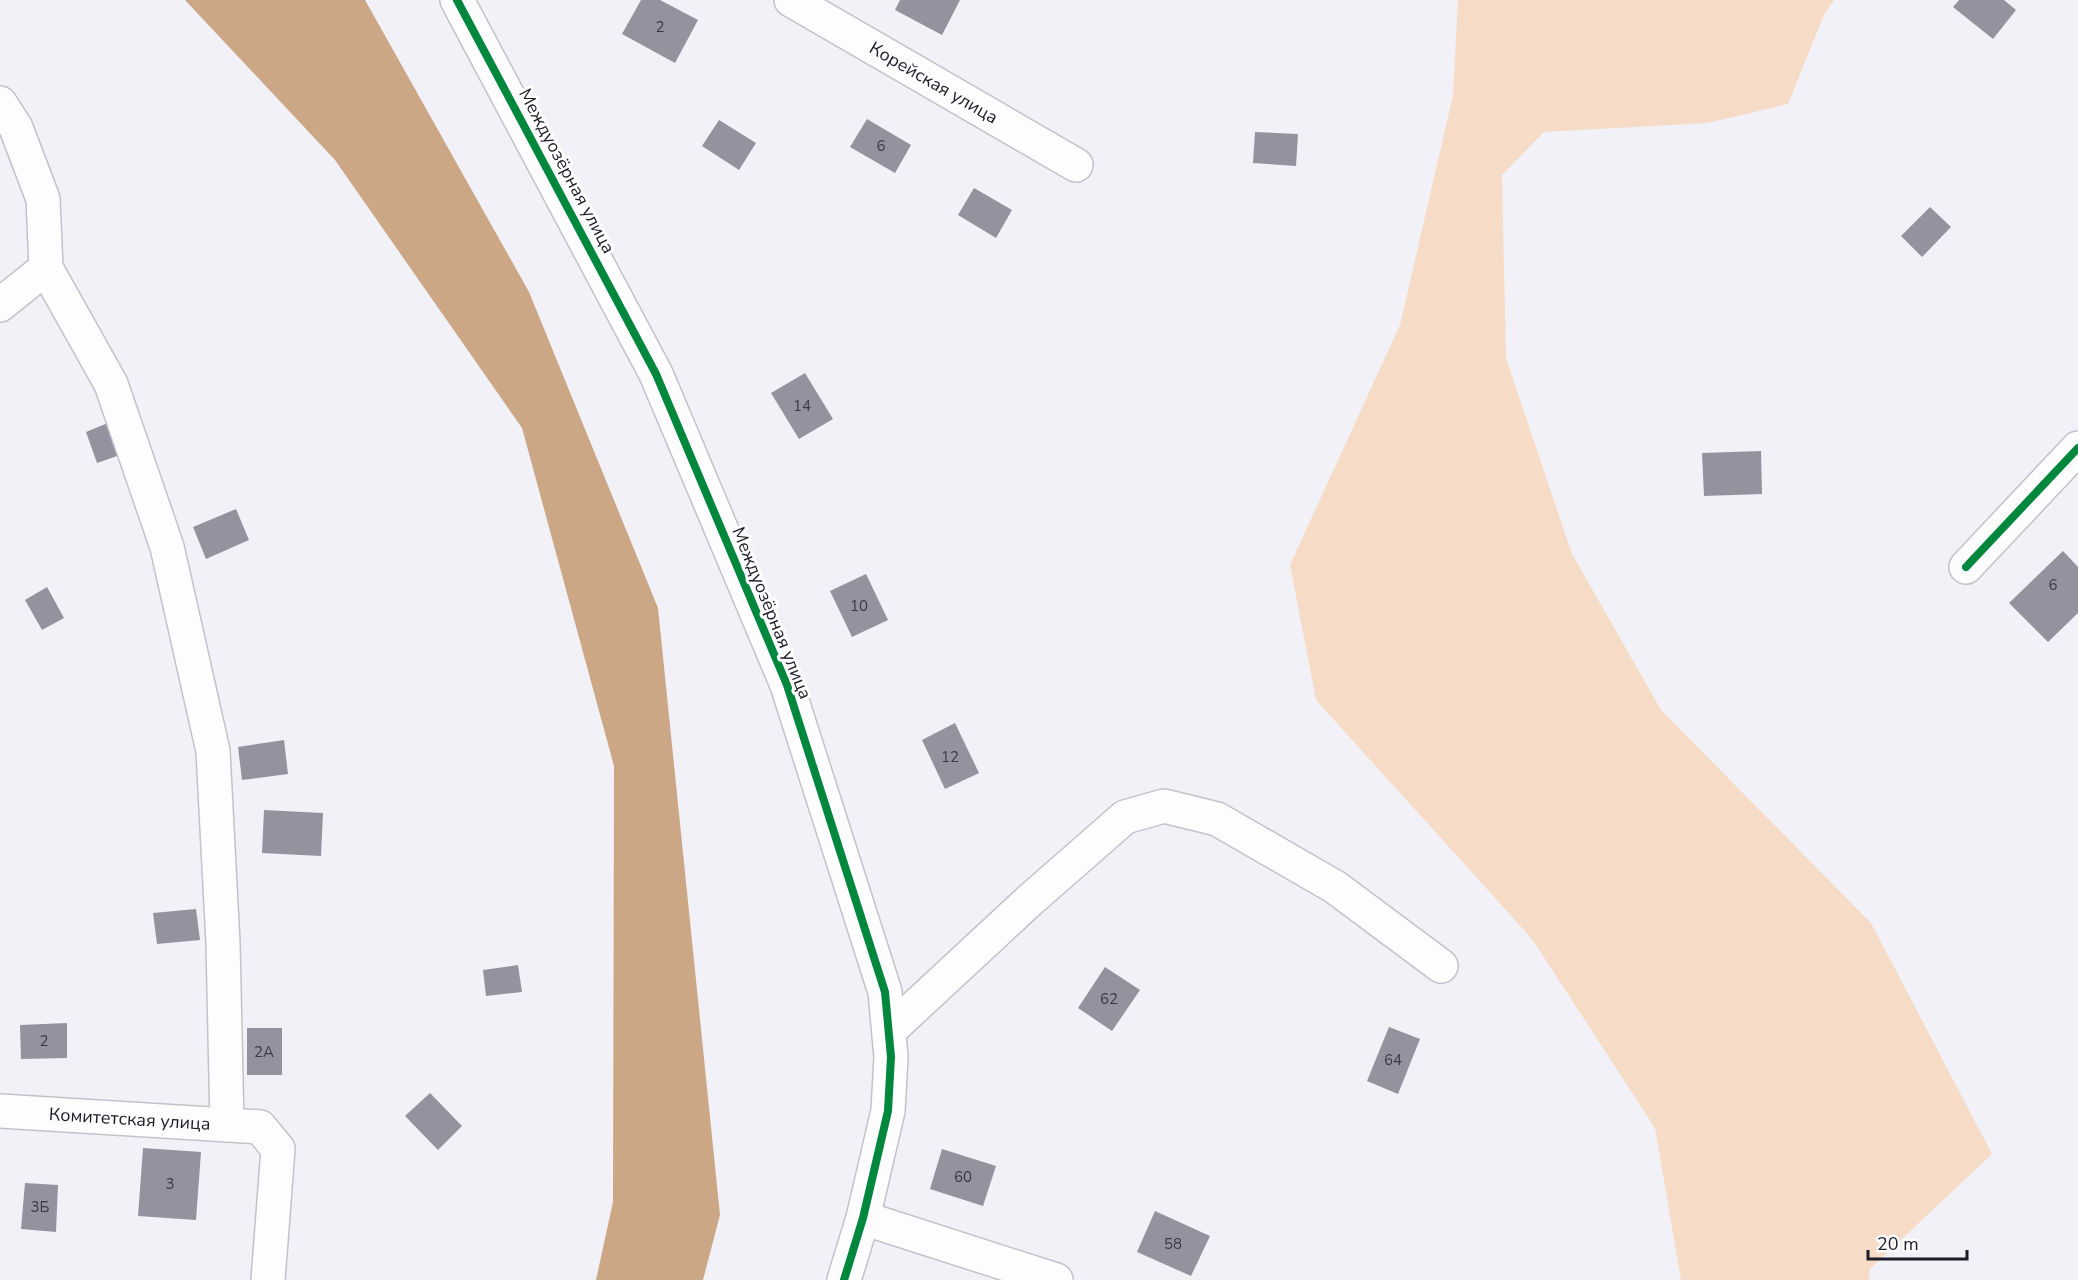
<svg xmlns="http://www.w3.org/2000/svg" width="2078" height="1280" viewBox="0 0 2078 1280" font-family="'Nunito Sans',sans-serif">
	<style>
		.green { fill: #f6dcc7 }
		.water { fill: #cba785 }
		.building { fill: #94929f }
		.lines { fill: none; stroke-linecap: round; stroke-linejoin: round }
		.minor-casing { stroke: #c3c2ca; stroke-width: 36 }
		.minor { stroke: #fdfdfe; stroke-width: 33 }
		.cycleway-casing { stroke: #fff; stroke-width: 11 }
		.cycleway { stroke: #00873e; stroke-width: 8 }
		.labels { text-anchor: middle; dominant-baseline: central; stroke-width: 6; stroke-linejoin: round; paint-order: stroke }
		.number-label { font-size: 15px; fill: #3a3944 }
		.street-label { font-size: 18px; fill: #1c1b26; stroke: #fff }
	</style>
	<rect width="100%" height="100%" fill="#f1f1f7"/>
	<path class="green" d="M1458 0H1834L1824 15 1788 104 1707 123 1544 132 1502 175 1506 358 1572 554 1661 710 1871 923 1992 1154 1870 1269 1869 1280H1681L1655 1128 1532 939 1316 700 1290 565 1400 325 1453 95Z"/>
	<path class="water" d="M185 0H365L529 292 658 608 720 1215 703 1280H596L613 1202 614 766 522 428 335 160Z"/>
	<g class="building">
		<path d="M641 0H660L698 20 675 63 622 34Z"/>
		<path d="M900 0H960L942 35 895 10Z"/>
		<path d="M1959 0H2004L2016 10 1993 39 1953 7Z"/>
		<path d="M867 119 911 145 895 173 850 147Z"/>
		<path d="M719 120 756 143 739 170 702 146Z"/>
		<path d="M1255 132 1298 134 1296 166 1253 163Z"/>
		<path d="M974 188 1012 210 996 238 958 215Z"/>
		<path d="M1930 207 1951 227 1922 257 1901 236Z"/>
		<path d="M805 373 833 419 799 439 771 393Z"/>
		<path d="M108 423 120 455 97 463 86 432Z"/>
		<path d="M1761 451 1762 494 1704 496 1702 453Z"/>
		<path d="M236 509 249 540 206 559 193 527Z"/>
		<path d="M2063 551 2078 567V613L2048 642 2009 603Z"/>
		<path d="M866 574 888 620 852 637 830 591Z"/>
		<path d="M47 587 64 618 42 630 25 600Z"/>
		<path d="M955 723 979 773 945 789 922 740Z"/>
		<path d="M284 740 288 774 242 780 238 747Z"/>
		<path d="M264 810 323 813 321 856 262 853Z"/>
		<path d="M196 909 200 940 157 944 153 913Z"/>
		<path d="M518 965 522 992 486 996 483 970Z"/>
		<path d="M1105 967 1140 990 1112 1031 1078 1008Z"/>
		<path d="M67 1023V1058L21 1059 20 1025Z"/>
		<path d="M1389 1027 1420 1039 1398 1094 1367 1081Z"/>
		<rect x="247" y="1028" width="35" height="47"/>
		<path d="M430 1093 462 1126 438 1150 405 1116Z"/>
		<path d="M143 1148 201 1152 196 1220 138 1216Z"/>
		<path d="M942 1149 996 1166 983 1206 930 1189Z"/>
		<path d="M25 1183 58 1185 56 1232 21 1229Z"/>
		<path d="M1155 1211 1210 1236 1191 1276 1137 1252Z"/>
	</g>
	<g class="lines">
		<g class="minor-casing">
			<g id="minor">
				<path d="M457 0 656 374 787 685 885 992 891 1057 888 1111 863 1218 844 1280"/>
				<path id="s1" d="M791 0 1076 165"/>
				<path d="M0 103 16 128 43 199 46 268 111 384 167 547 213 751 223 943 227 1125"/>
				<path d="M0 305 46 268"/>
				<path d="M1966 567 2078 448"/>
				<path d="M889 1031 1029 901 1125 817 1164 806 1217 819 1335 887 1441 966"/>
				<path id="s2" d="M0 1111 260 1127 278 1149 268 1280"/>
				<path d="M863 1218 1056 1280"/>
			</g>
		</g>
		<use href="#minor" class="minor"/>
		<g class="cycleway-casing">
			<g id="cycleway">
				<path d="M457 0 656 374 787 685 885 992 891 1057 888 1111 863 1218 844 1280"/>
				<path d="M1966 567 2078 448"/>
			</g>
		</g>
		<use href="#cycleway" class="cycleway"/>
	</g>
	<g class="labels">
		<g class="number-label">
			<text x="660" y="27">2</text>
			<text x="881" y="146">6</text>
			<text x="802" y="406">14</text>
			<text x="2053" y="585">6</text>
			<text x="859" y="606">10</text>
			<text x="950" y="757">12</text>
			<text x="1109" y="999">62</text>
			<text x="44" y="1041">2</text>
			<text x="264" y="1052">2А</text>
			<text x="1393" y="1060">64</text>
			<text x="963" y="1177">60</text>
			<text x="170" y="1184">3</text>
			<text x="40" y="1207">3Б</text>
			<text x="1173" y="1244">58</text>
		</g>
		<g class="street-label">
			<text stroke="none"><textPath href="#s1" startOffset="165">Корейская улица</textPath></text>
			<text transform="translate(567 171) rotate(62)">Междуозёрная улица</text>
			<text transform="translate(772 613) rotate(68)">Междуозёрная улица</text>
			<text stroke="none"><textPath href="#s2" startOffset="130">Комитетская улица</textPath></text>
		</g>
	</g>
	<path d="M1868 1250v9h99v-9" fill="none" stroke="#1c1b26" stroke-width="3"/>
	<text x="1877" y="1250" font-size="18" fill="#1c1b26" stroke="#ffffff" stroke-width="4.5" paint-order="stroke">20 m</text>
</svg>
